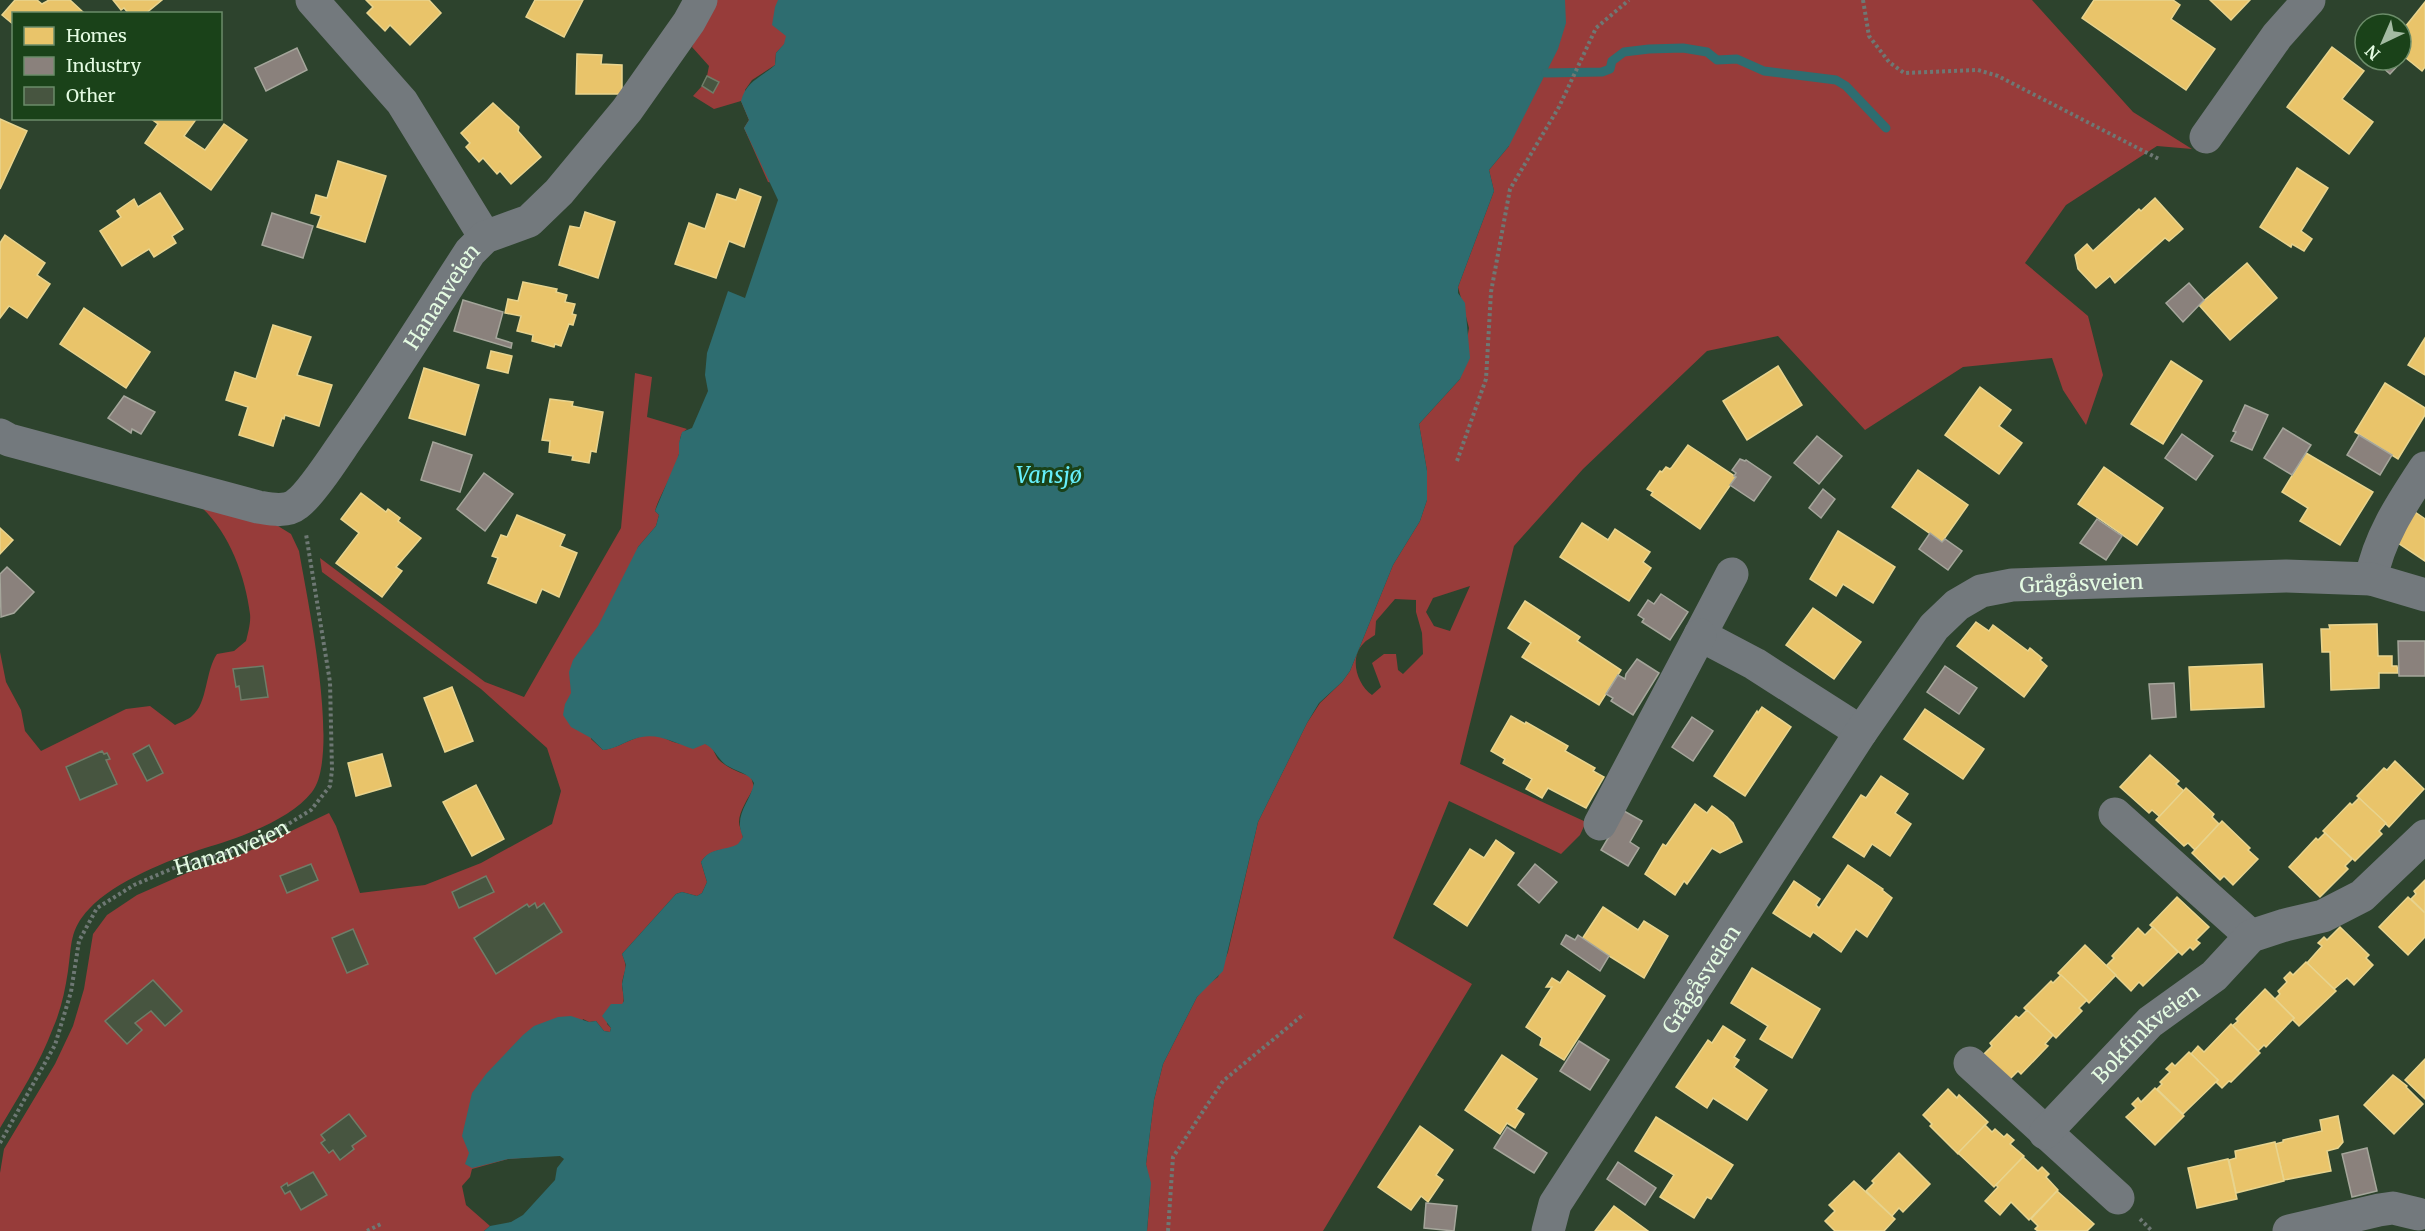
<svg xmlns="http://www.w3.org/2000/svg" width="2425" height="1231" viewBox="0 0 2425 1231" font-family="Merriweather,serif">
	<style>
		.green { fill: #973c3a; fill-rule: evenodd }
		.water { fill: #2e6d70 }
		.homes { fill: #e9c46a; stroke: #e8d48e; stroke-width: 1.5 }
		.industry { fill: #8a817c; stroke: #a5a69b; stroke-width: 1.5 }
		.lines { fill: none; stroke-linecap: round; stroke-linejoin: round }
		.stream { stroke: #2e6d70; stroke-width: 9 }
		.building { fill: #475540; stroke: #707d68; stroke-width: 1.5 }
		.path { stroke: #6e7874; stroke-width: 4; stroke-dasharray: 3 3; stroke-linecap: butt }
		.minor { stroke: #73797d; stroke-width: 33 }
		.labels { text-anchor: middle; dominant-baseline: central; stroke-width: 6; stroke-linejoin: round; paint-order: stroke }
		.street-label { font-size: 21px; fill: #e4fbe2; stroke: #1a4219 }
		.water-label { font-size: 22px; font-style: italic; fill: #66effb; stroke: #1a4219 }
	</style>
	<rect width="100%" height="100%" fill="#2d432d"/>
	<g class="green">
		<path d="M713 0H826L776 53 775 65 752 80 745 90 778 184 768 182 744 128 749 120 741 101 714 109 693 96 702 86 713 92 719 82 707 76 709 66 692 47Z"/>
		<path d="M1514 0H2032L2133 112 2192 149 2157 146 2066 205 2025 263 2088 316 2103 375 2086 425 2063 390 2052 358 1963 367 1865 430 1778 336 1707 351 1583 469 1514 546 1460 764 1586 822 1580 835 1561 854 1449 801 1393 938 1472 984 1323 1231H1147L1150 1195 1146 1164 1154 1100 1163 1064 1197 997 1207 985 1218 977 1228 952 1258 822 1307 723 1320 703 1342 682 1350 671 1393 565 1420 521 1427 500V471L1419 424 1460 379 1469 328 1458 287 1494 191 1489 170 1509 146ZM1470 586 1450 631 1434 626 1426 612 1433 598ZM1395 599 1416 600V612L1422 633 1423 654 1403 674 1398 670 1396 654H1384L1372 663 1381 687 1372 695C1357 684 1349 659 1363 644 1366 640 1371 638 1375 635L1376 621Z"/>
		<path d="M635 373 652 377 647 417 687 429C677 435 681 444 679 454 676 469 660 494 655 511L659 515 656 526 638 547 591 739 603 750C620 748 634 735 652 735 663 735 672 744 683 744 690 744 706 741 711 747 714 750 715 755 718 759 727 768 739 772 751 777L754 787C749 797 739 811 739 822 739 828 745 836 742 840 735 854 712 844 701 862L707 882 702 893 697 896 682 892 676 894 622 954C629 971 624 968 622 984 622 991 625 996 623 1004H616L607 1024 611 1028 610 1032 604 1031 596 1021 589 1022 583 1019 535 1157 508 1159 472 1169 470 1177 462 1186 466 1205 490 1226 484 1231H0V1173L4 1149 55 1064 73 1026 84 989 93 934 107 915 137 895 187 873 245 853 329 813 336 826 360 893 425 885 481 863 552 824 561 791 547 748 481 689 322 572 320 558 485 682 524 697 621 528ZM311 864 317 880 287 892 281 876ZM486 876 494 892 459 908 452 892ZM535 903 537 908 544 903 562 932 496 973 474 938 527 904 529 907ZM353 929 368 964 348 973 332 939ZM153 980 182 1011 165 1026 151 1011 135 1023 142 1030 106 1021ZM349 1114 366 1135 352 1146 354 1149 340 1160 333 1150 328 1153 321 1143 325 1140 322 1135ZM313 1172 327 1195 290 1191 285 1194 281 1187 287 1183 288 1186Z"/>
		<path d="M200 506 278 526 291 534 299 551C307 598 341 755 312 792 289 821 238 838 205 848 169 860 115 881 89 909 69 930 72 945 68 971 65 991 61 1010 53 1028 40 1063 19 1096 0 1128V652L6 682 21 710 25 731 41 751 126 709 150 706 175 725C180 722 188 720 192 716 208 703 205 671 217 654L234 651 246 641C248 633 251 622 250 614 245 575 229 532 200 506ZM263 666 268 697 241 700 239 686H236L234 669ZM149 746 163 773 147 781 133 754ZM102 751 109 759 106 760 116 784 80 800 66 767Z"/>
	</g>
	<path class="water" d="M778 0H1565L1566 23 1558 49 1509 146 1489 170 1494 191 1458 287V293L1465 303 1470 358 1460 379 1419 424 1427 471V500L1420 521 1393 565 1350 671 1342 682 1319 703 1307 723 1258 822 1223 971 1197 997 1163 1064 1154 1100 1146 1164 1151 1183 1147 1231H484L490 1226 511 1222 523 1215 555 1180 557 1168 564 1159 560 1156 508 1159 472 1168 465 1164 469 1153 462 1136 472 1093 486 1074 523 1035 534 1026 558 1017 571 1016 589 1022 596 1021 604 1031 610 1032 611 1028 602 1016 611 1004H622L624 1001 622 984 626 965 622 954 676 894 682 892 697 896 702 893 707 882 701 862C710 847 725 851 738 844L743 837C733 815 750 803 754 783 749 773 735 771 726 765 718 759 714 748 705 744L693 749C672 742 656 731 634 739 623 743 614 749 603 750L591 738 571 727 563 715 565 704 571 693 569 672 573 660 598 626 638 547 656 526 659 515 655 511 679 454V443L682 432 692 428 708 391 705 375 707 353 728 291 745 298 778 200 744 128 749 120 741 101C746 81 762 77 775 65L776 53 784 44 786 36 772 25 775 7Z"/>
	<g class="homes">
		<path d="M15 0H37L42 4 49 0H70L83 12 14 14V25L2 15Z"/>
		<path d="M113 0H162L145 14H129L124 8 121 10Z"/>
		<path d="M366 0H429L441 13 410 45 390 25 385 31 367 13 373 7Z"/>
		<path d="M535 0H583L564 37 526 17Z"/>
		<path d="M2094 0H2173L2180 5 2171 19 2215 49 2186 90 2082 18Z"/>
		<path d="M2210 0H2250L2231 20Z"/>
		<path d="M2425 2V67L2422 71 2401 54V32Z"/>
		<path d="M2332 47 2364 71 2342 99 2373 122 2349 154 2287 107Z"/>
		<path d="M577 54 602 55 601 64 622 65V94H576Z"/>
		<path d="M493 103 519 127 518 131 541 157 511 184 500 171 497 174 483 158 479 162 466 147 470 143 461 133Z"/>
		<path d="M150 118H197L184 136 205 150 224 124 247 140 211 190 145 143 158 124Z"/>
		<path d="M0 119 27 131 0 189Z"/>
		<path d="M338 161 386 176 365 242 317 227 321 216 311 213 316 195 327 198Z"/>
		<path d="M2297 168 2328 188 2301 231 2312 239 2304 251 2292 244 2291 247 2260 227Z"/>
		<path d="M740 189 761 197 744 247 729 241 716 278 675 264 689 223 705 229 717 194 736 200Z"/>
		<path d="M160 193 183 229 172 236 176 243 154 257 149 249 122 266 100 231 121 217 117 211 134 199 138 207Z"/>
		<path d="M2155 198 2183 229 2169 241 2165 238 2115 283 2110 276 2096 288 2078 269 2075 255 2087 244 2093 251 2139 209 2141 211Z"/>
		<path d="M585 212 615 222 598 278 559 265 570 226 580 228Z"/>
		<path d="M5 235 45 263 37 275 50 284 27 318 9 306 0 318V243Z"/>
		<path d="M2247 263 2277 298 2230 340 2199 305Z"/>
		<path d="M523 282 557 289 556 292 567 295 565 302 575 304 572 314 576 315 573 325 569 324 561 346 555 344 554 347 532 341 533 335 517 331 521 316 505 313 508 299 518 301Z"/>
		<path d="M84 308 150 352 126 388 60 344Z"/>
		<path d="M273 325 311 337 297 375 332 385 319 426 285 415 284 419 282 418 273 446 239 435 248 407 226 400 235 372 256 379Z"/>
		<path d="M2425 338V375L2408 365Z"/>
		<path d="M491 351 512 356 508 373 487 368Z"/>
		<path d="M2171 361 2202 381 2163 444 2131 424Z"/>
		<path d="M1778 366 1802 405 1747 440 1723 401Z"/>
		<path d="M424 368 479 385 465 435 409 418Z"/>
		<path d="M2385 383 2425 408V415L2398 459 2355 432Z"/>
		<path d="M1980 387 2011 410 1999 426 2022 443 1999 474 1945 435Z"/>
		<path d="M550 399 573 402 572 406 603 412 596 452 591 451 589 463 572 460 573 456 549 452 550 441 542 440Z"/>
		<path d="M1688 445 1736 477 1700 529 1651 495 1653 492 1647 489 1660 471 1662 472 1666 467 1670 469 1672 467Z"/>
		<path d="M2306 453 2373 492 2340 545 2300 521 2308 508 2282 492Z"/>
		<path d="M2104 467 2163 508 2137 545 2078 504Z"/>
		<path d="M1918 470 1968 505 1942 542 1892 507Z"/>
		<path d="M361 493 386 512 388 509 400 518 398 521 421 538 396 567 402 571 382 597 336 563 359 533 341 519Z"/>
		<path d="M2415 512 2425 519V561L2395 541Z"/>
		<path d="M517 515 565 535 560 546 577 553 559 597 542 589 536 603 488 583 498 558 492 556 501 535 507 537Z"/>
		<path d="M1582 523 1608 540 1615 529 1650 552 1643 562 1651 568 1629 601 1560 557Z"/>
		<path d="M0 528 13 540 0 554Z"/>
		<path d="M1838 531 1895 567 1873 603 1843 584 1836 596 1810 579Z"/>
		<path d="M1525 601 1580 637 1577 641 1621 670 1599 705 1522 657 1531 643 1508 628Z"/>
		<path d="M1813 608 1861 642 1834 679 1786 645Z"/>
		<path d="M1976 622 1989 631 1993 625 2028 651 2030 648 2042 658 2040 660 2047 666 2024 697 1957 646Z"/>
		<path d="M2377 624 2378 656H2392V666H2397L2398 673H2379V688L2331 690 2330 652H2322L2321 629H2330L2329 625Z"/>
		<path d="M2262 664 2264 707 2191 710 2189 667Z"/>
		<path d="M452 687 473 741 445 752 424 698Z"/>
		<path d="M1762 707 1791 727 1745 796 1714 776 1757 711 1758 713Z"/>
		<path d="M1925 709 1984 749 1963 779 1904 739Z"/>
		<path d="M1511 716 1525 724 1526 722 1568 746 1565 751 1595 768 1593 771 1604 777 1586 808 1548 788 1542 798 1526 789 1532 779 1503 763 1505 759 1491 751Z"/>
		<path d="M382 754 391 786 356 796 348 763Z"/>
		<path d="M2150 755 2179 781 2176 784 2184 791 2160 817 2152 810 2149 813 2120 787Z"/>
		<path d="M2395 761 2424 789 2389 827 2357 796 2384 768 2387 770Z"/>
		<path d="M1881 776 1908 794 1895 813 1911 824 1890 856 1872 844 1864 857 1833 837 1861 795 1866 798Z"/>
		<path d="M476 785 504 839 472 856 443 802Z"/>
		<path d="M2186 788 2214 814 2212 817 2219 824 2195 850 2188 843 2184 846 2156 820Z"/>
		<path d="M2359 798 2386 823 2379 831 2382 834 2355 861 2323 831 2350 803 2352 805Z"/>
		<path d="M1695 804 1707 813 1712 806 1727 817 1733 823 1742 842 1720 853 1712 848 1687 884 1684 881 1675 895 1645 874 1663 844 1666 846Z"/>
		<path d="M2222 821 2250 848 2248 850 2258 859 2233 885 2224 876 2220 880 2192 853Z"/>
		<path d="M2325 833 2352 859 2345 866 2348 869 2320 897 2289 867 2316 838 2318 840Z"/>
		<path d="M1496 840 1514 853 1467 926 1434 904 1470 849 1484 858Z"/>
		<path d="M1848 865 1883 889 1882 890 1892 898 1867 937 1856 929 1841 952 1813 932 1810 937 1773 913 1794 881 1820 899 1816 905 1819 908Z"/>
		<path d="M2425 880V913L2411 899 2416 894 2414 891Z"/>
		<path d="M2177 897 2209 927 2196 940 2200 943 2193 950 2190 947 2182 955 2150 925Z"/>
		<path d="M2408 897 2425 913V937L2408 955 2379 927Z"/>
		<path d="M1603 907 1638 930 1644 921 1668 936 1644 978 1582 939Z"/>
		<path d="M2153 927 2178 952 2143 986 2139 982 2131 991 2106 966 2114 958 2112 956 2138 928 2145 935Z"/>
		<path d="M2340 927 2369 955 2366 958 2373 965 2354 985 2347 978 2334 989 2307 963 2322 946 2318 943 2324 937 2327 940Z"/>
		<path d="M2085 945 2116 975 2089 1003 2058 973Z"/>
		<path d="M2306 962 2336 991 2299 1026 2292 1019 2294 1018 2275 999 2280 994 2278 991 2287 982 2284 978 2290 972 2293 975Z"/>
		<path d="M1752 968 1820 1009 1792 1058 1760 1039 1768 1026 1731 1003Z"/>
		<path d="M1568 971 1605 996 1564 1060 1540 1045 1542 1038 1526 1027 1552 987H1546L1552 978 1560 983Z"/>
		<path d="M2061 975 2087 1000 2079 1008 2082 1011 2056 1038 2024 1008 2051 981 2053 983Z"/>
		<path d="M2265 989 2294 1018 2266 1047 2264 1045 2258 1051 2232 1026 2238 1021 2236 1019Z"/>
		<path d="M2027 1010 2053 1035 2045 1044 2048 1046 2021 1074 2018 1071 2010 1079 1984 1054 1992 1046 1990 1043 2016 1016 2019 1018Z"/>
		<path d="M2231 1024 2260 1053 2231 1082 2229 1081 2222 1088 2216 1082 2218 1080 2191 1054 2198 1046 2204 1052Z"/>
		<path d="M1723 1026 1745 1040 1734 1057 1739 1060 1734 1067 1767 1090 1747 1120 1713 1098 1707 1108 1676 1087 1708 1040 1712 1043Z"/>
		<path d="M2189 1052 2218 1080 2183 1114 2157 1089 2162 1084 2160 1082 2170 1072 2166 1069 2172 1063 2175 1066Z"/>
		<path d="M1502 1055 1537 1079 1516 1109 1524 1114 1515 1128 1507 1123 1500 1134 1465 1110Z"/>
		<path d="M2425 1059V1099L2405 1080Z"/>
		<path d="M2393 1075 2407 1086 2406 1087 2423 1104 2394 1134 2364 1105Z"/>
		<path d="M2155 1088 2184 1116 2155 1145 2126 1117 2136 1108 2132 1104 2138 1098 2141 1102Z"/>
		<path d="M1948 1089 1957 1098 1959 1095 1988 1122 1958 1154 1930 1126 1932 1124 1923 1115Z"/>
		<path d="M2338 1116 2343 1142 2338 1148 2327 1151 2331 1171 2284 1180 2275 1144 2283 1142V1140L2322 1131 2320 1120Z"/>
		<path d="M1656 1117 1733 1165 1711 1199 1707 1197 1694 1218 1660 1197 1674 1175 1635 1151Z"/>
		<path d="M1985 1125 1992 1132 1995 1129 2004 1137 2007 1134 2014 1140 2010 1144 2024 1156 1994 1187 1958 1153Z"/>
		<path d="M1420 1126 1453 1150 1436 1175 1443 1180 1428 1202 1421 1196 1411 1210 1378 1187Z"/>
		<path d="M2275 1142 2284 1181 2236 1193 2229 1160 2236 1158 2235 1151Z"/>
		<path d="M1899 1153 1930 1184 1903 1212 1899 1208 1892 1216 1866 1191 1874 1183 1872 1181Z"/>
		<path d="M2023 1157 2038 1171 2042 1167 2049 1174 2046 1177 2058 1190 2029 1220 2011 1202 2000 1215 1985 1201 1998 1187 1996 1185Z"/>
		<path d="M2228 1159 2237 1199 2197 1208 2188 1168Z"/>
		<path d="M1854 1181 1895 1219 1884 1231H1835L1825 1221 1835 1211 1829 1205Z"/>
		<path d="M2057 1191 2094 1224 2087 1231H2038L2035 1229 2038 1226 2031 1219Z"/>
		<path d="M1614 1206 1648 1231H1595Z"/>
	</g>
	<g class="industry">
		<path d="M297 48 307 70 266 91 255 68Z"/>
		<path d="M2401 58 2403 60 2390 74 2374 60H2401Z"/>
		<path d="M272 213 313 226 303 258 262 245Z"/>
		<path d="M2189 283 2204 300 2183 322 2166 303Z"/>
		<path d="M463 300 503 312 496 338 512 343 511 348 454 331Z"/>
		<path d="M124 396 155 412 141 434 132 429 131 433 108 418Z"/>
		<path d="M2245 405 2268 415 2252 450 2231 441 2236 432 2233 431Z"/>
		<path d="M2283 428 2311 445 2292 475 2264 458Z"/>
		<path d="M2182 434 2213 456 2196 480 2165 458Z"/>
		<path d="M2359 435 2392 455 2380 475 2347 455Z"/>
		<path d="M1817 436 1842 456 1819 484 1794 463Z"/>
		<path d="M433 442 472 455 460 492 421 480Z"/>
		<path d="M1740 459 1745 461 1746 460 1771 477 1754 501 1730 485 1736 477 1734 476 1736 473 1732 470Z"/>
		<path d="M484 473 513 494 485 531 457 509Z"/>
		<path d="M1823 489 1835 499 1821 518 1809 508Z"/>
		<path d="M2097 519 2122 536 2106 560 2080 543Z"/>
		<path d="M1930 533 1942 542 1945 539 1962 551 1948 570 1919 549Z"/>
		<path d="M7 567 34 592 14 613 1 617 0 574Z"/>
		<path d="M1661 594 1688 612 1670 640 1642 622 1644 619 1638 615 1648 600 1654 604Z"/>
		<path d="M2398 641H2425V676H2399Z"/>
		<path d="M1637 659 1659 673 1633 715 1611 701 1613 698 1606 694 1618 675 1625 679 1626 674Z"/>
		<path d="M1945 666 1977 688 1959 714 1927 692Z"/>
		<path d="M2174 683 2176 717 2152 719 2149 684Z"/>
		<path d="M1692 717 1713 731 1693 761 1672 747Z"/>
		<path d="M1624 811 1642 821 1630 842 1639 848 1628 866 1601 850Z"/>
		<path d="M1535 864 1557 882 1539 903 1518 885Z"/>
		<path d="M1566 935 1575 940 1578 935 1609 956 1600 971 1561 944Z"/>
		<path d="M1579 1041 1609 1060 1590 1090 1560 1071Z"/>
		<path d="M1507 1127 1547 1153 1534 1173 1494 1148Z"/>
		<path d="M2367 1148 2377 1191 2352 1197 2342 1154Z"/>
		<path d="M1618 1162 1656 1188 1645 1205 1607 1179Z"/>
		<path d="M1426 1203 1457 1206 1454 1231 1424 1228Z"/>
	</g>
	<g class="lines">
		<path class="stream" d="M1546 73 1602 72 1610 69 1612 61 1624 52 1649 49 1683 48 1707 52 1717 60 1737 59 1764 71 1836 80 1846 86 1886 128"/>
	</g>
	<g class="building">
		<path d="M707 76 719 82 713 93 702 86Z"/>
		<path d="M263 666 268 697 241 700 239 686 236 687 233 669Z"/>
		<path d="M149 745 163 773 147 781 133 754Z"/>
		<path d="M102 751 104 754 107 753 110 759 106 760 117 784 80 800 66 767Z"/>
		<path d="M311 864 318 880 287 893 280 876Z"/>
		<path d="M486 876 494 892 459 908 452 892Z"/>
		<path d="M535 903 537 908 544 903 562 932 496 974 474 938 527 904 529 907Z"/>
		<path d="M353 929 368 964 347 973 332 938Z"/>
		<path d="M153 980 182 1011 165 1026 151 1011 135 1023 142 1030 127 1044 105 1021Z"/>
		<path d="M349 1114 366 1136 352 1146 354 1149 340 1160 333 1150 329 1153 321 1143 325 1140 321 1135Z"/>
		<path d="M313 1172 327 1195 301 1210 290 1191 285 1194 281 1187 287 1183 288 1186Z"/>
	</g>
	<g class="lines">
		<g class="path">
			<path d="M1863 0 1869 36 1889 62 1904 73 1978 70 1998 76 2159 159"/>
			<path d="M1457 461 1486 379 1491 292 1510 189 1559 107 1596 28 1629 0"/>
			<path id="s1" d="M0 1143 55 1045 71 992 79 941 97 908 134 885 176 867 224 854 272 834 311 810 330 786 332 770 330 682 306 534"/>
			<path d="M2140 1219 2152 1231"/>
			<path d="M367 1231 383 1223"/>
			<path d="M1168 1231 1173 1157 1223 1081 1304 1014"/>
		</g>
		<g class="minor">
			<path d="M312 0 402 102 485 237"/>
			<path d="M2206 137 2277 36 2309 0"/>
			<path id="s2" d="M0 435 9 440 258 507C270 509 286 513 297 504 311 494 336 455 347 439 390 378 429 315 470 252L485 237 529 221 559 192 627 110 689 22 701 0"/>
			<path d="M1732 574 1700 635 1755 664 1861 732"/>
			<path d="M2371 579C2379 537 2402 503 2425 468"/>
			<path d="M2115 814 2251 936"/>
			<path d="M1600 824 1700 635"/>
			<path d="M1970 1063 2118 1198"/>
			<path id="s3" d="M2045 1133 2150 1022 2214 976 2251 936 2285 925 2323 916 2362 896 2425 836"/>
			<path id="s4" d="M1548 1231 1555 1204 1861 732 1934 627 1957 605 1981 591 2012 585 2286 576 2371 579 2425 595"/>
			<path d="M2289 1231 2379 1210 2393 1208 2418 1214"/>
		</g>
	</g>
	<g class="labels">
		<g class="street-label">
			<text stroke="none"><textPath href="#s2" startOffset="562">Hananveien</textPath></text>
			<text stroke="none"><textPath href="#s4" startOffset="879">Grågåsveien</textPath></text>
			<text stroke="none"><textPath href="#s1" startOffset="405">Hananveien</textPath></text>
			<text stroke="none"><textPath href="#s4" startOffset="296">Grågåsveien</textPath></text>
			<text stroke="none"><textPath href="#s3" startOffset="142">Bokfinkveien</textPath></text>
		</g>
		<g class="water-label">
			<text x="1049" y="475">Vansjø</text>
		</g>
	</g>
	<rect x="12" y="12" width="210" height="108" fill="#1a4219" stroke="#6b8c69" stroke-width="1.5"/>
	<rect x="24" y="27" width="30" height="18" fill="#e9c46a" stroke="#6b8c69" stroke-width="1.5"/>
	<text x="66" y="42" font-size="18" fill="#e4fbe2">Homes</text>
	<rect x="24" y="57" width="30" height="18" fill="#8a817c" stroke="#6b8c69" stroke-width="1.5"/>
	<text x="66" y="72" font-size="18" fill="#e4fbe2">Industry</text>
	<rect x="24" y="87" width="30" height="18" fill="#475540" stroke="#6b8c69" stroke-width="1.5"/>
	<text x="66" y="102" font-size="18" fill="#e4fbe2">Other</text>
	<g transform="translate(2383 42) rotate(224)"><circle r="28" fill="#1a4219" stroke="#6b8c69" stroke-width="1.5"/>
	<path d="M0-4.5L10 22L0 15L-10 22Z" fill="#a4bba3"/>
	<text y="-9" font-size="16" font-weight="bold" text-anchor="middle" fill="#e4fbe2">N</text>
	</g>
</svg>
